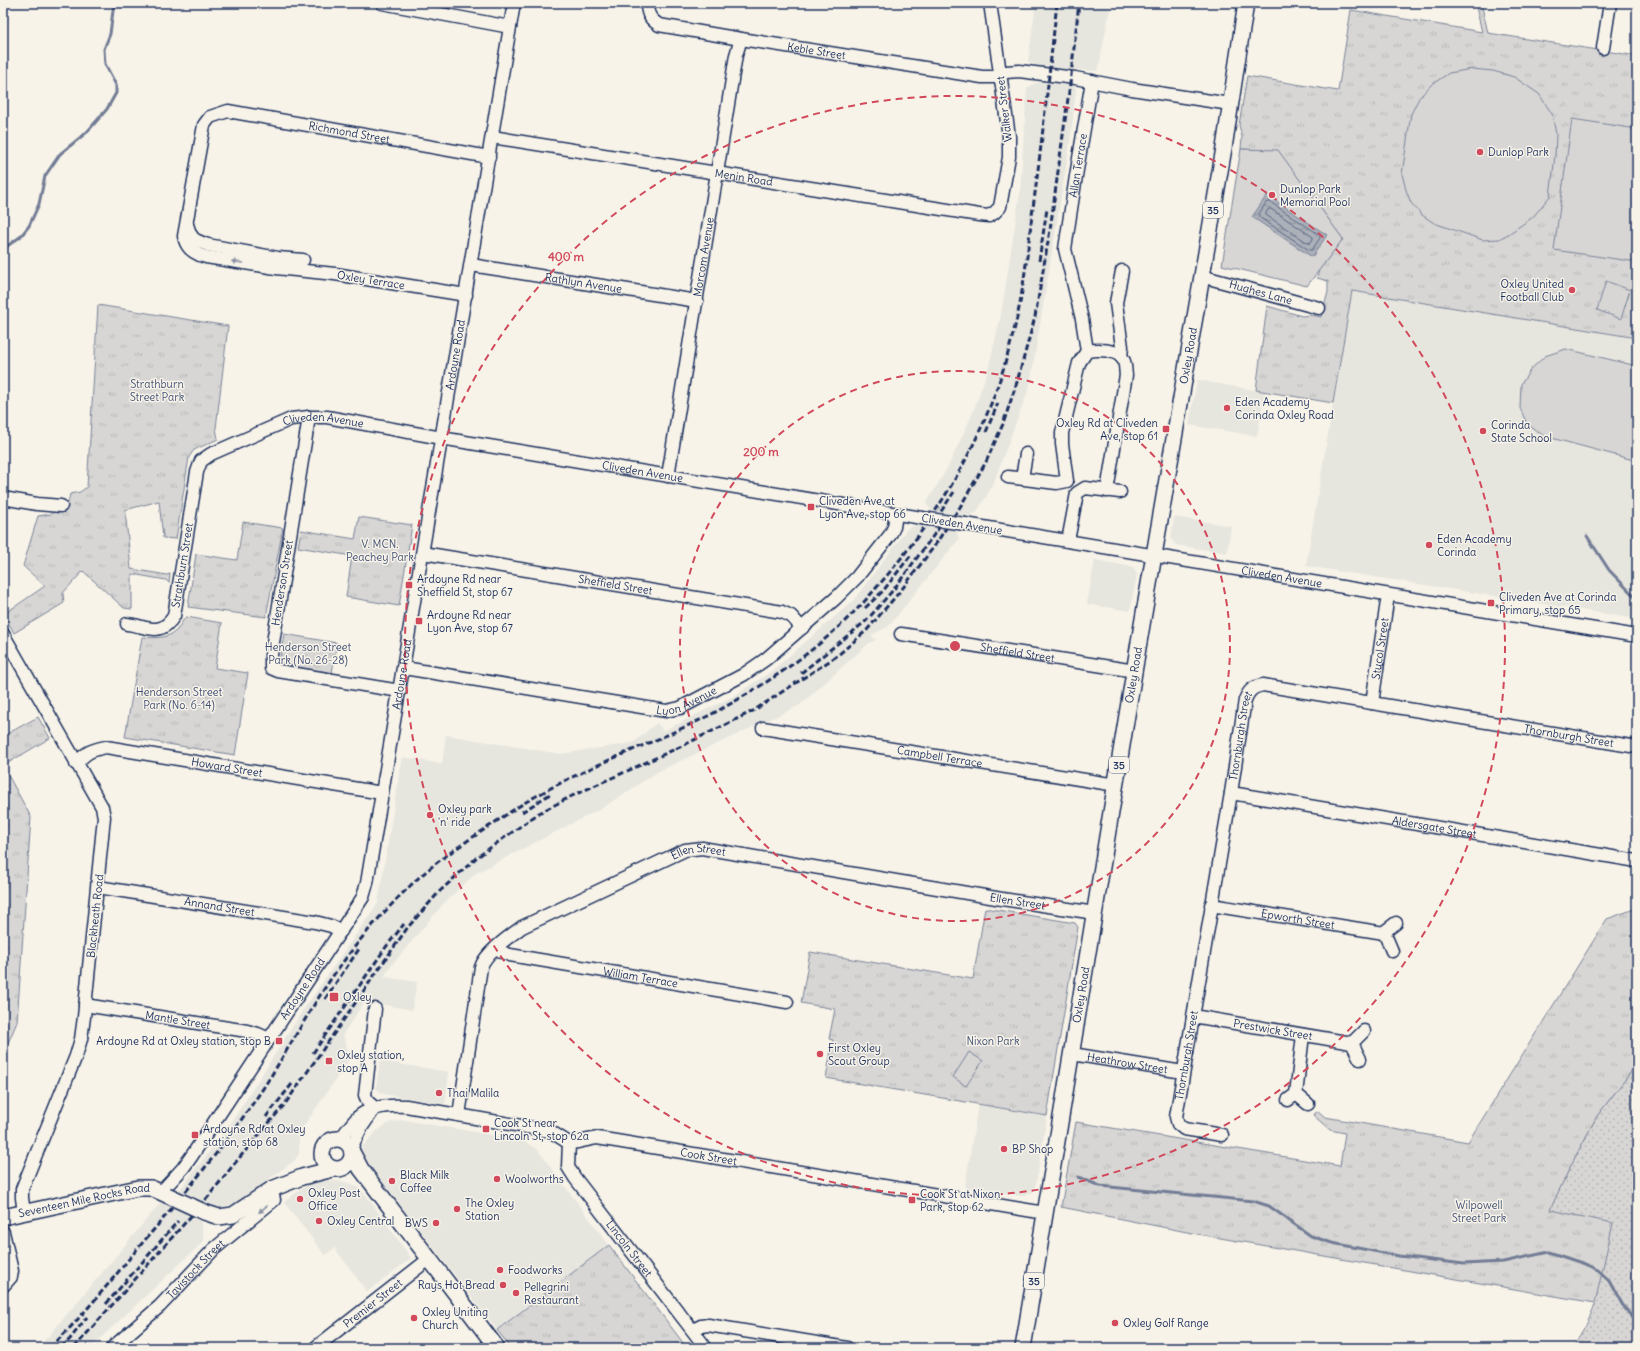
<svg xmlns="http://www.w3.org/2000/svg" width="1640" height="1351" viewBox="0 0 1640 1351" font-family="Delius,sans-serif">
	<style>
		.built { fill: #e6e5de }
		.grass { fill: url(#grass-dots); stroke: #798299 }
		.park { fill: url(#park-tufts); stroke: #798299 }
		.garden { fill: #d7d6d4; stroke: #798299 }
		.water { fill: url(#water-ripples); stroke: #727c95 }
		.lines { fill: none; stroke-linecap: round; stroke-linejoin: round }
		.shore { stroke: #556382; stroke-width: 1 }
		.stream { stroke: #727c95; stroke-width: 3 }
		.minor-casing { stroke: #1b2f5e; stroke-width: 15 }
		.major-casing { stroke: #1b2f5e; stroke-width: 18 }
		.minor { stroke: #f7f3e8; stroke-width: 12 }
		.major { stroke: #f7f3e8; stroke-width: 15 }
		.rail { stroke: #1b2f5e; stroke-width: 3; stroke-dasharray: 6 3; stroke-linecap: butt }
		.minor-bridge-casing { stroke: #1b2f5e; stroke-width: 15; stroke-linecap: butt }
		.major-bridge-casing { stroke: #1b2f5e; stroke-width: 18; stroke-linecap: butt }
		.minor-bridge { stroke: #f7f3e8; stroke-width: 12 }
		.major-bridge { stroke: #f7f3e8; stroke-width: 15 }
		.oneway { fill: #8991a3 }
		.ring { fill: none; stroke: #d1495b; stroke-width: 2; stroke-dasharray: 7 5 }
		.poi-dot { fill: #d1495b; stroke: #f7f3e8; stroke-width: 1.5 }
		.labels { text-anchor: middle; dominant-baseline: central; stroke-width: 3; stroke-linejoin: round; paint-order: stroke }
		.shield { fill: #f7f3e8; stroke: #5d6a87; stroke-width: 1 }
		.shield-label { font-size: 10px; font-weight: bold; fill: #1b2f5e }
		.street-label { font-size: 11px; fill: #1b2f5e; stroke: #f7f3e8 }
		.poi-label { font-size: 11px; fill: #1b2f5e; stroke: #f7f3e8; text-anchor: start }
		.park-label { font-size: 11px; fill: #415076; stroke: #f7f3e8 }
		.centre { fill: #d1495b; stroke: #f7f3e8; stroke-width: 2 }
		.ring-label { font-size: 12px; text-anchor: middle; font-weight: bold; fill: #d1495b; stroke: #f7f3e8; stroke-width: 3; stroke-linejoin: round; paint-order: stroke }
	</style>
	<defs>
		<pattern id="grass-dots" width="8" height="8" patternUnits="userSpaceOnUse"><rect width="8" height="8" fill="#d7d6d4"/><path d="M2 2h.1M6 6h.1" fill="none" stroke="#b8b8b8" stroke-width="1.8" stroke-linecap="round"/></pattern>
		<pattern id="park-tufts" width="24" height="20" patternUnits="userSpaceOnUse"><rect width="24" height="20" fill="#d7d6d4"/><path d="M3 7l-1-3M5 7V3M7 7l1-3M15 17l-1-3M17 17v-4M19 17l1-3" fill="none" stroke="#b8b8b8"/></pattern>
		<pattern id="water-ripples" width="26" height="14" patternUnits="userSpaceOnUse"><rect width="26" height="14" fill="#acb0b9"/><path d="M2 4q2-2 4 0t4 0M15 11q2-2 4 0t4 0" fill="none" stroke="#8b909a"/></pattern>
	</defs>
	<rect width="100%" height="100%" fill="#f7f3e8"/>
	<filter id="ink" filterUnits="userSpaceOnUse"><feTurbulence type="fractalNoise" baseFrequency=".025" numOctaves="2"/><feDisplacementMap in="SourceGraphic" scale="8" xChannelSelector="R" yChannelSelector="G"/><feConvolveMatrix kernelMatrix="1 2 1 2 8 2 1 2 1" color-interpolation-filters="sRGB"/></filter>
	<g filter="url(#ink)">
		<g class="built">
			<path d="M1036 3H1111L1098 71 1046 68 1028 62Z"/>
			<path d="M1041 82 1074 86 1076 89 1070 143 1030 385 992 487 976 513 967 516 932 511 926 504 948 467 971 417 988 370 1001 315 1020 193 1027 89 1033 84Z"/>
			<path d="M1352 291 1637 338V619L1306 566Z"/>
			<path d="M1197 380 1265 392 1257 436 1189 425Z"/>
			<path d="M1174 517 1231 526 1227 553 1176 545 1171 539Z"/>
			<path d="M921 524 956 529 959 539 888 627 871 635 876 640 869 643 800 705 659 771 602 808 476 873 444 903 390 967 384 977 417 982 412 1010 365 1001 343 1034 350 1058 299 1133V1154L295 1160 235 1204 222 1207H213L178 1192 233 1120 303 1010 378 903 402 757 442 764 446 735 561 754 633 743 657 723 663 731 734 696 773 670 853 601 908 528Z"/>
			<path d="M1095 560 1133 567 1137 575 1130 611 1087 604Z"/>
			<path d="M380 1061 449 1072 445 1104 383 1094 376 1088Z"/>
			<path d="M978 1105 1047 1116 1036 1183 1033 1192 1029 1194 1022 1196 965 1187Z"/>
			<path d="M403 1120 521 1140 537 1149 609 1245 497 1330 362 1155 361 1148 377 1131 391 1122Z"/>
			<path d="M322 1180 339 1181 355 1185 366 1195 411 1258 367 1292 335 1248 325 1255 284 1202 310 1183Z"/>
			<path d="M163 1200 200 1217 204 1241 90 1348H35L48 1337Z"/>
		</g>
		<path class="grass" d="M1637 1064V1348H1574L1595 1303 1549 1210 1571 1165 1597 1116Z"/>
		<g class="park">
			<path d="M1475 3H1481L1488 33 1637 56V338L1352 291 1333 403 1256 390 1267 306 1302 316 1312 315 1321 317 1328 292V281L1317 278 1319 270 1343 239 1278 151 1241 149 1242 137 1239 125 1247 76 1338 91 1351 10 1482 32Z"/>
			<path d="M98 305 228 326 216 428 218 439 194 450 189 457 176 539 163 538 159 501 125 510 131 569 167 575 170 574 169 583 166 580 132 574V609L124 608 83 571 63 593 64 603 14 633 4 614 45 586 23 566 38 516 51 514 68 503 70 494 80 492 87 487Z"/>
			<path d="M359 517 412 525 399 606 346 597 352 556 298 547 301 530 355 539Z"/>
			<path d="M243 522 283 528 266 617 188 607 196 554 237 560Z"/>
			<path d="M186 617 222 623 215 668 248 673 235 755 125 737 142 637C154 638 168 639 177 630 180 626 182 621 186 617Z"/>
			<path d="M284 634 337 643 332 673 279 664Z"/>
			<path d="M38 717 50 738 3 766 31 817 17 1022 3 1055V736Z"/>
			<path d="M985 908 1075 923 1078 927 1047 1116 826 1078 833 1040 829 1039 835 1009 801 1003 810 952 973 979Z"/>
			<path d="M1637 908V1064L1597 1116 1571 1165 1550 1210 1613 1223 1595 1303 1197 1234 1061 1207 1076 1122 1340 1166 1345 1133 1330 1130 1313 1115 1318 1111 1325 1117 1468 1142 1607 919Z"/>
			<path d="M609 1245 687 1348H511L497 1330Z"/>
		</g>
		<g class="garden">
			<path d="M1472 69 1493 71 1514 77 1539 94 1552 114 1556 134 1555 156 1550 196 1533 217 1510 233 1499 239 1483 240 1434 223 1422 215 1411 203 1406 190 1402 174 1411 114 1419 98 1431 85 1449 73Z"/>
			<path d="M1572 119 1637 129V262L1554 250Z"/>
			<path d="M1241 149 1278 150 1343 239 1307 286 1222 265Z"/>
			<path d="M1606 281 1630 290 1621 319 1597 310Z"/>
			<path d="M1566 349 1637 366V461L1544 436 1527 424 1520 408 1521 384 1531 369 1545 356Z"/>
			<path d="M969 1052 983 1061 966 1086 953 1077Z"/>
		</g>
		<path class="water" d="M1267 195 1327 235 1312 257 1252 217Z"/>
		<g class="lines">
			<g class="shore">
				<path d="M1267 202H1270L1320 235V238L1312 250H1309L1259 217V214Z"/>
				<path d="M1269 209H1271L1313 237V239L1310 243H1308L1266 215V213Z"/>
			</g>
			<g class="stream">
				<path d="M3 249 20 237 29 226 39 204 45 176 60 154 87 132 107 109 116 93V85L105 64 104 49 110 34 114 3"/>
				<path d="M1587 536 1609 570 1637 599"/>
				<path d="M1078 1177 1100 1186 1253 1201 1269 1206 1311 1236 1332 1243 1399 1256 1464 1264 1503 1262 1549 1252 1582 1263 1598 1270 1609 1280 1622 1304 1637 1324"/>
			</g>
			<g class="minor-casing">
				<g id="minor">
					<path d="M382 3 510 27"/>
					<path id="s1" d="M647 3C647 14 650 19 659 25L741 39 982 77H995L1006 72 1019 71 1075 78 1132 89 1230 104"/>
					<path d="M1603 48 1610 3"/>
					<path id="s2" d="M492 137 979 215 989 216 994 213 1000 207 1009 157V136L990 3"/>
					<path d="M187 224C191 239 193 240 208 245L278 258 303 260"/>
					<path id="s3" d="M471 265 697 301"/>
					<path id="s4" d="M1201 276 1319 308"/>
					<path id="s5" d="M466 295 335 274 276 268 206 257C194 254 186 248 184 236L204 125 210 117 228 111 489 157"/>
					<path id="s6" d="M1087 351 1082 319 1065 249 1076 176 1092 81"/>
					<path d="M1121 357 1122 347 1116 303 1122 271"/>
					<path d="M309 417 271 655V668L278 671 400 691"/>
					<path id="s7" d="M668 476 736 55 741 39"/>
					<path d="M1008 477 1057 483 1067 481 1062 444V433L1079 363 1087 351C1097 349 1117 349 1123 359 1126 364 1125 370 1126 375L1107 491"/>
					<path d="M1022 478 1026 454"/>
					<path d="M3 498 37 504 61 506"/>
					<path id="s8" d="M965 524 1637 636"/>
					<path d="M1068 541 1077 493 1085 488 1120 492"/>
					<path id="s9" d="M423 553 782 612 791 616 802 628"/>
					<path id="s10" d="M127 624C147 626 160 638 174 616L197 472 201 461 211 454 291 419 309 417H327L447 439 922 518"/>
					<path d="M3 634 102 807 104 817 84 1017 81 1039 76 1056 22 1189V1198L24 1213"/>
					<path id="s11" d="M901 634 1135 671"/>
					<path id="s12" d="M404 668 666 711 680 708 743 675 766 659 836 598 857 577 890 535 894 527 896 514"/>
					<path id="s13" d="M1372 703 1388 595"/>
					<path id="s14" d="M763 728 1116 785"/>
					<path id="s15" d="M76 764C86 752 91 750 106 747L382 793"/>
					<path id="s16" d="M1231 793 1637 861"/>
					<path id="s17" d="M98 887 315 922 331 926 341 931"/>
					<path id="s18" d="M1211 905 1384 933"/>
					<path id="s19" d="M497 947 502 952 510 955 787 1002"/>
					<path d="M1392 951 1384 932 1396 923"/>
					<path id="s20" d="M85 1005 247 1031 258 1034 269 1039"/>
					<path id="s21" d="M1193 1016 1352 1043"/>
					<path id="s22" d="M1072 1054 1183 1072"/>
					<path d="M1360 1059 1352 1043 1364 1031"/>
					<path d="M1296 1094 1303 1035"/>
					<path d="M1288 1100 1296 1094 1308 1104"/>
					<path d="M375 1108 368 1102 365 1095 375 1009"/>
					<path id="s23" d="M459 1115 481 967C486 952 510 936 522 927L685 850 702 848 1002 899 1095 913"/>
					<path id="s24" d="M1222 1135 1184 1129 1178 1124 1176 1117 1231 793 1245 700C1249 690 1253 687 1263 685L1637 747"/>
					<path id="s25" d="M340 1139C346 1132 351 1124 358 1117 371 1106 390 1105 406 1106L550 1131 569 1143 578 1142 597 1138 616 1141 1045 1213"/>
					<path id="s26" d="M569 1143 568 1167 575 1178 706 1348"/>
					<path d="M351 1148 361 1128 374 1109"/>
					<path id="s27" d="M161 1192 183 1168 191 1157 363 897 367 883 514 3"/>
					<path d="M3 1232 12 1271 11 1277 3 1286"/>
					<path d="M693 1330 701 1326 708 1325 847 1348"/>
					<path id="s28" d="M112 1348 160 1306 214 1249 274 1200 272 1189"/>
					<path id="s29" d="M315 1348 429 1259"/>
				</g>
			</g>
			<g class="major-casing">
				<g id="major">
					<circle cx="337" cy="1154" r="15"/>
					<path d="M352 1152 361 1169 497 1348"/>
					<path d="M204 1212 219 1217 233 1215 272 1189 302 1177 333 1169"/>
					<path id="s30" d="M3 1217 138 1188H151L167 1195"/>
					<path id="s31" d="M1023 1348 1138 648 1224 148 1246 3"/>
				</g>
			</g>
			<use href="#minor" class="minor"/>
			<use href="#major" class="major"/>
			<g class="rail">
				<path d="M1039 261 1047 209"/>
				<path d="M986 432 998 403"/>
				<path d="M936 519 954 492"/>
				<path d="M865 608 883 591 911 555"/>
				<path d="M801 673 866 621 894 589 944 521"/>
				<path d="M522 812 550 794"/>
				<path d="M325 999 359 949"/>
				<path d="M313 1053 386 947 404 924"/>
				<path d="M266 1117 292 1084"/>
				<path d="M106 1304 178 1221"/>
				<path d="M50 1348C82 1317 110 1282 138 1248 183 1196 226 1144 264 1087 288 1050 309 1010 335 973 357 942 382 913 410 886 429 867 451 852 473 837 495 823 517 806 540 794 595 763 654 743 710 715 761 688 814 653 854 612 865 602 874 590 884 579 945 507 989 430 1012 338 1023 298 1027 256 1032 215 1042 144 1049 74 1057 3"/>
				<path d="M61 1348 70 1339 87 1317"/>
				<path d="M74 1348 208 1197 235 1163 285 1104 408 927 440 891 476 858 539 813 572 796 682 746 753 711 837 656 867 630 902 589 933 548 960 507 986 462 1003 424 1017 382 1035 317 1050 230 1070 84 1079 3"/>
			</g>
			<g class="minor-bridge-casing">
				<path id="minor-bridge" d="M922 518 965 524"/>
			</g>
			<g class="major-bridge-casing">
				<path id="major-bridge" d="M167 1195 204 1212"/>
			</g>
			<use href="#minor-bridge" class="minor-bridge"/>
			<use href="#major-bridge" class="major-bridge"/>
		</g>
		<defs><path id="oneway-solid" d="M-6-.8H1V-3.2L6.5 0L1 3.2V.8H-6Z"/></defs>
		<g class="oneway">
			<use href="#oneway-solid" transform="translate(237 262) rotate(-171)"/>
			<use href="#oneway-solid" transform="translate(263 1209) rotate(140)"/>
		</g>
	</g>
	<g class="ring">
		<circle cx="955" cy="646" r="275"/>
		<circle cx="955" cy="646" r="550"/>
	</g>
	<g class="poi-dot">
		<circle cx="1480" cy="152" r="4"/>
		<circle cx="1272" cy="195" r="4"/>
		<circle cx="1572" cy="290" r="4"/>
		<circle cx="1227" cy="408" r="4"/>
		<rect x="1162" y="425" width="8" height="8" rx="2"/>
		<circle cx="1483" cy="431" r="4"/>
		<rect x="807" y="503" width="8" height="8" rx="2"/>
		<circle cx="1429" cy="545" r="4"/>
		<rect x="405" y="581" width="8" height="8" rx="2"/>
		<rect x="1487" y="599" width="8" height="8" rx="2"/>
		<rect x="415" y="617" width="8" height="8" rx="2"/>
		<circle cx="430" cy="815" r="4"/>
		<rect x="329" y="992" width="10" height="10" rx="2"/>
		<rect x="275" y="1037" width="8" height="8" rx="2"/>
		<circle cx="820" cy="1054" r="4"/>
		<rect x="325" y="1057" width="8" height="8" rx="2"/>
		<circle cx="439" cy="1093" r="4"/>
		<rect x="482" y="1125" width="8" height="8" rx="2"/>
		<rect x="191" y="1131" width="8" height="8" rx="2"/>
		<circle cx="1004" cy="1149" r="4"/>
		<circle cx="497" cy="1179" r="4"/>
		<circle cx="392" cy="1181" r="4"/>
		<circle cx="300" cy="1199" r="4"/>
		<rect x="908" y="1196" width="8" height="8" rx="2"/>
		<circle cx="457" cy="1209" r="4"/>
		<circle cx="319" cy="1221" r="4"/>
		<circle cx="436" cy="1223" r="4"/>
		<circle cx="500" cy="1270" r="4"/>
		<circle cx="503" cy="1285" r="4"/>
		<circle cx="516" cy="1293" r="4"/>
		<circle cx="414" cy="1318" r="4"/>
		<circle cx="1115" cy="1323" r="4"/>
	</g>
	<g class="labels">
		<g class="shield">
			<rect x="1203" y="202" width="20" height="16" rx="3"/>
			<rect x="1109" y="757" width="20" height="16" rx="3"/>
			<rect x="1024" y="1273" width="20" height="16" rx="3"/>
		</g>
		<g class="shield-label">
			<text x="1213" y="210">35</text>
			<text x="1119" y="765">35</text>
			<text x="1034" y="1281">35</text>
		</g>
		<g class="street-label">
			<text stroke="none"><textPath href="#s1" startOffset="186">Keble Street</textPath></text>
			<text transform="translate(1004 109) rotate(-97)">Walker Street</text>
			<text stroke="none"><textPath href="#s5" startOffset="560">Richmond Street</textPath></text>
			<text stroke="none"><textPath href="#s6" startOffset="189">Allan Terrace</textPath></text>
			<text stroke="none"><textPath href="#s2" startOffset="255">Menin Road</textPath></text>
			<text stroke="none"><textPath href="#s7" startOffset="222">Morcom Avenue</textPath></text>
			<text transform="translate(371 280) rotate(9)">Oxley Terrace</text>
			<text stroke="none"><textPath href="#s3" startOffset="114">Rathlyn Avenue</textPath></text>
			<text stroke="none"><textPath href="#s4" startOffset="62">Hughes Lane</textPath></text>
			<text stroke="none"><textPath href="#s27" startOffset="908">Ardoyne Road</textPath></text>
			<text stroke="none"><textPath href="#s31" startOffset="1006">Oxley Road</textPath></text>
			<text stroke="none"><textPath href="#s10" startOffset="342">Cliveden Avenue</textPath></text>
			<text stroke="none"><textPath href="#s10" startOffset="666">Cliveden Avenue</textPath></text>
			<text transform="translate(962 524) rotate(9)">Cliveden Avenue</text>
			<text stroke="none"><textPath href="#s10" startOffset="104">Strathburn Street</textPath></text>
			<text stroke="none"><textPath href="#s8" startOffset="321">Cliveden Avenue</textPath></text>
			<text transform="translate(282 583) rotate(-81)">Henderson Street</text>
			<text stroke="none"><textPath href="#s9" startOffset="195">Sheffield Street</textPath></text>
			<text stroke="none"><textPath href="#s13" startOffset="55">Stucol Street</textPath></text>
			<text stroke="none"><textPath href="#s11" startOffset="118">Sheffield Street</textPath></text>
			<text stroke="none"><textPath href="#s27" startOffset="584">Ardoyne Road</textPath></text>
			<text stroke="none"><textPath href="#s31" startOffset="682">Oxley Road</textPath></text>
			<text stroke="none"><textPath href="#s12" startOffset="288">Lyon Avenue</textPath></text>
			<text stroke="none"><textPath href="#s24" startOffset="811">Thornburgh Street</textPath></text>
			<text stroke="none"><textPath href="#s24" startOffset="440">Thornburgh Street</textPath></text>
			<text stroke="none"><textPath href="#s14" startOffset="179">Campbell Terrace</textPath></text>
			<text stroke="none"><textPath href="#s15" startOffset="158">Howard Street</textPath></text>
			<text stroke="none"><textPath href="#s16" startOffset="206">Aldersgate Street</textPath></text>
			<text stroke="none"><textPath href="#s23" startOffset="401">Ellen Street</textPath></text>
			<text stroke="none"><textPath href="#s23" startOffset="725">Ellen Street</textPath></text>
			<text stroke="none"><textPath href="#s17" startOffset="123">Annand Street</textPath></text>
			<text transform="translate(95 916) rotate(-84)">Blackheath Road</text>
			<text stroke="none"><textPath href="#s18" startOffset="88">Epworth Street</textPath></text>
			<text stroke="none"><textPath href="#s19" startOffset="148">William Terrace</textPath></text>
			<text stroke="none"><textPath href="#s27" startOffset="248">Ardoyne Road</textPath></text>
			<text stroke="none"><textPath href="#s31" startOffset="358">Oxley Road</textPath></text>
			<text stroke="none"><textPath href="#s20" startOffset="94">Mantle Street</textPath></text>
			<text stroke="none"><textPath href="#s21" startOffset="81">Prestwick Street</textPath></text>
			<text stroke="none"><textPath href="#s24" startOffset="116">Thornburgh Street</textPath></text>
			<text stroke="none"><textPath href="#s22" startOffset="56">Heathrow Street</textPath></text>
			<text stroke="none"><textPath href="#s25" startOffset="389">Cook Street</textPath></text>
			<text stroke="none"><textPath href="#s30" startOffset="83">Seventeen Mile Rocks Road</textPath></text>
			<text stroke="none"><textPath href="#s26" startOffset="126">Lincoln Street</textPath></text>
			<text stroke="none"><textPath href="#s28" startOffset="115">Tavistock Street</textPath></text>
			<text stroke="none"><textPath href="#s29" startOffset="73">Premier Street</textPath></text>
		</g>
		<g class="poi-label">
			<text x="1488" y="152">Dunlop Park</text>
			<text x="1280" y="189">Dunlop Park<tspan x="1280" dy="13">Memorial Pool</tspan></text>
			<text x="1564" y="284" text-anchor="end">Oxley United<tspan x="1564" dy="13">Football Club</tspan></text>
			<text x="1235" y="402">Eden Academy<tspan x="1235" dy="13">Corinda Oxley Road</tspan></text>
			<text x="1158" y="423" text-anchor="end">Oxley Rd at Cliveden<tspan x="1158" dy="13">Ave, stop 61</tspan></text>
			<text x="1491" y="425">Corinda<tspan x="1491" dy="13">State School</tspan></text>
			<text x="819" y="501">Cliveden Ave at<tspan x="819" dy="13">Lyon Ave, stop 66</tspan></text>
			<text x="1437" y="539">Eden Academy<tspan x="1437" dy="13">Corinda</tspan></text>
			<text x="417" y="579">Ardoyne Rd near<tspan x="417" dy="13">Sheffield St, stop 67</tspan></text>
			<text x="1499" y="597">Cliveden Ave at Corinda<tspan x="1499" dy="13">Primary, stop 65</tspan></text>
			<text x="427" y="615">Ardoyne Rd near<tspan x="427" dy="13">Lyon Ave, stop 67</tspan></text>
			<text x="438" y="809">Oxley park<tspan x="438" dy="13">'n' ride</tspan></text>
			<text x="343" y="997">Oxley</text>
			<text x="271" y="1041" text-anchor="end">Ardoyne Rd at Oxley station, stop B</text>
			<text x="828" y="1048">First Oxley<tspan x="828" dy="13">Scout Group</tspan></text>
			<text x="337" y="1055">Oxley station,<tspan x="337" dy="13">stop A</tspan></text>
			<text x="447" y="1093">Thai Malila</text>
			<text x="494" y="1123">Cook St near<tspan x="494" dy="13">Lincoln St, stop 62a</tspan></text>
			<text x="203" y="1129">Ardoyne Rd at Oxley<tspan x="203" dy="13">station, stop 68</tspan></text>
			<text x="1012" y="1149">BP Shop</text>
			<text x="400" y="1175">Black Milk<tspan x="400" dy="13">Coffee</tspan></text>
			<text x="505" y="1179">Woolworths</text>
			<text x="308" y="1193">Oxley Post<tspan x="308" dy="13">Office</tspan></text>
			<text x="920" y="1194">Cook St at Nixon<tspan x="920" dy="13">Park, stop 62</tspan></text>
			<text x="465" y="1203">The Oxley<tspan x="465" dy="13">Station</tspan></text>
			<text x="327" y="1221">Oxley Central</text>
			<text x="428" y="1223" text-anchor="end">BWS</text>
			<text x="508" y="1270">Foodworks</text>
			<text x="495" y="1285" text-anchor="end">Rays Hot Bread</text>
			<text x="524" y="1287">Pellegrini<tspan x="524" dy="13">Restaurant</tspan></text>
			<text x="422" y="1312">Oxley Uniting<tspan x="422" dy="13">Church</tspan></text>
			<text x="1123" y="1323">Oxley Golf Range</text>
		</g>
		<g class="park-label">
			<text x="157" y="384">Strathburn<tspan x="157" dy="13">Street Park</tspan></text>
			<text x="380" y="544">V. MCN.<tspan x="380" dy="13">Peachey Park</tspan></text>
			<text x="308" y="647">Henderson Street<tspan x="308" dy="13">Park (No. 26-28)</tspan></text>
			<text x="179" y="692">Henderson Street<tspan x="179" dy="13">Park (No. 6-14)</tspan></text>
			<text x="993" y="1041">Nixon Park</text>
			<text x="1479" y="1205">Wilpowell<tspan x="1479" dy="13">Street Park</tspan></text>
		</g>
	</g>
	<circle cx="955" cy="646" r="6" class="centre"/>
	<g class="ring-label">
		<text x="566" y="261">400 m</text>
		<text x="761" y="456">200 m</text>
	</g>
	<rect width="1640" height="1351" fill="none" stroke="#f7f3e8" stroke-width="16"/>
	<rect x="8" y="8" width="1624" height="1335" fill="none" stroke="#1b2f5e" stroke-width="1.5" filter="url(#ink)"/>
</svg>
